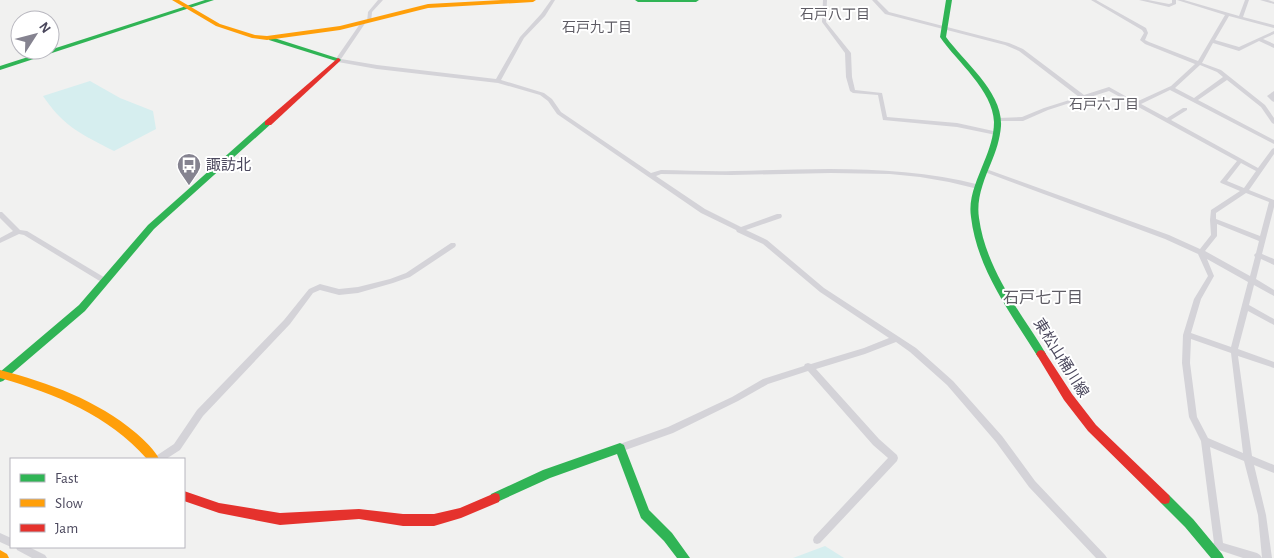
<svg xmlns="http://www.w3.org/2000/svg" width="1274" height="558" viewBox="0 0 1274 558" font-family="'Alegreya Sans','Noto Sans JP',sans-serif">
	<style>
		.green { fill: #d6eeef }
		.lines { fill: none; stroke-linecap: round; stroke-linejoin: round }
		.street { fill: #d4d3d8; fill-rule: evenodd }
		.fast { fill: #30b455; fill-rule: evenodd }
		.slow { fill: #ff9f0a; fill-rule: evenodd }
		.jam { fill: #e5322d; fill-rule: evenodd }
		.labels { text-anchor: middle; dominant-baseline: central; stroke-width: 4; stroke-linejoin: round; paint-order: stroke }
		.far-neighbourhood-label { font-size: 14px; fill: #5e5c64; stroke: #fff }
		.poi-label { font-size: 15px; fill: #4b485d; stroke: #fff; text-anchor: start }
		.street-label { font-size: 15px; fill: #4b485d; stroke: #fff }
		.neighbourhood-label { font-size: 16px; fill: #5e5c64; stroke: #fff }
	</style>
	<rect width="100%" height="100%" fill="#f1f1f0"/>
	<g class="green">
		<path d="M90 81 120 98 153 111 156 129 114 151C81 134 64 127 43 96Z"/>
		<path d="M825 546 844 558H793Z"/>
	</g>
	<g class="lines">
		<g class="street">
			<path d="M378 0H383L372 12 371 22H367L368 12Z"/>
			<path d="M551 0H555L545 16 524 38 501 80 544 93 552 99 561 112 651 173 661 170C685 170 709 172 734 171 816 169 899 164 980 185L981 187 978 189 949 182 920 177 890 174 831 173 731 175 661 174 656 176 705 209 741 227 777 214H781L782 216 781 218 746 230 767 240 824 288 916 348 953 381 1002 436 1035 481 1105 555 1107 558H1096L1029 487 996 442 947 385 910 352 896 342 865 354 816 369 879 439 897 455 898 458 897 461 820 543 817 544 814 543 813 540 814 537 888 458 873 445 808 371 768 384 738 401 673 433 620 452 617 451 616 448 617 445 668 427 732 397 763 379 804 366 805 364 808 363 811 364 864 348 889 338 820 292 763 244 737 232 736 230 701 213 557 114 548 101 540 95 498 83 377 69 338 62 335 60 362 21H364L366 22 341 59 377 65 496 79 520 37 541 14Z"/>
			<path d="M823 0H827L826 22 851 53 852 77 855 90 882 93 887 117 957 123 998 132V134L996 135 957 127 883 120 878 95 853 93 850 91 846 77 845 53 822 22Z"/>
			<path d="M872 0H877L889 12 1009 43 1023 49 1084 95 1109 87 1136 102 1171 86 1195 64 1145 44 1140 40 1144 33 1142 30 1091 0H1096L1146 28 1148 33 1145 40 1149 42 1198 61 1225 15 1177 0H1184L1239 16 1245 0H1249L1243 17 1274 25V28L1229 16 1215 40 1239 47 1274 31V34L1263 39 1274 44V48L1259 41 1239 51 1213 43 1202 63 1221 70 1265 105 1274 118V124L1272 123 1261 107 1227 80 1198 100 1274 140V144L1170 90 1141 104 1167 118 1183 108H1187V110L1171 120 1258 168 1272 149 1274 148V154L1249 190 1274 200V207L1262 254 1274 259V265L1261 259 1256 279 1274 290V296L1254 285 1249 305 1274 319V325L1248 311 1238 349 1274 362V368L1238 356 1252 456 1274 465V473L1254 465 1266 515 1272 558H1262L1258 515 1244 461 1210 447 1223 543 1257 553 1260 555 1262 558H1243L1219 550 1211 552 1208 551 1207 548 1208 545 1214 543 1201 441 1189 417 1182 363 1183 335 1194 299 1208 276 1198 254 1165 239 982 171 981 170 982 169H986L1169 235 1200 249 1211 235 1210 220 1211 210 1240 191 1221 183 1220 182 1237 161 1109 91 1087 98 1086 99H1082L1048 110 1023 121H996V119L998 118 1022 117 1044 108 1079 97 1019 51 1005 45 885 14ZM1200 65 1217 72 1223 77 1194 98 1175 88ZM1241 163 1256 171 1244 188 1227 181ZM1246 193 1269 202 1260 236 1216 219V213ZM1217 224 1259 241 1256 253 1254 255 1255 257 1250 276 1205 251 1217 236ZM1207 259 1248 282 1231 347 1191 333 1201 299 1214 276ZM1191 339 1231 353 1243 453 1208 438 1197 417 1190 363Z"/>
			<path d="M1139 0H1148L1169 4 1172 3V0H1176V4L1169 7Z"/>
			<path d="M1260 0H1268L1274 2V4Z"/>
			<path d="M1274 91V102L1272 101 1267 96Z"/>
			<path d="M0 212H2L20 230 27 231 107 279 108 281 107 283H103L24 235 19 234 0 243V238L13 231 0 218Z"/>
			<path d="M451 243H455L456 245 455 247 410 277 393 283 358 293 339 295 320 290 313 293 290 324 203 416 180 450 166 459H155L156 456 174 444 197 410 284 320 309 289 320 284 339 289 358 287 390 279 406 273Z"/>
			<path d="M0 533 11 538V547H13H11L0 542Z"/>
			<path d="M16 547H29L45 555 47 558H32L17 550Z"/>
		</g>
		<g class="fast">
			<path d="M205 0H214L0 70V66Z"/>
			<path d="M635 0H699L696 2H638Z"/>
			<path d="M946 0H952L946 37C964 62 1003 92 1001 126 1000 139 996 151 991 163 984 180 976 199 979 218 984 255 1003 287 1023 318 1031 330 1039 342 1046 354L1044 357 1041 358 1038 357C1011 314 977 269 971 217 968 198 977 180 984 162 989 150 994 136 994 122 993 90 957 62 940 37Z"/>
			<path d="M271 37 340 59 341 60 340 61H336L269 40V38Z"/>
			<path d="M265 121H268L272 123 154 229 85 311 3 381 0 382V372L79 305 148 225Z"/>
			<path d="M620 443 624 445 625 448 649 510 672 533 690 558H677L664 541 641 518 617 454 550 478 495 503 491 502 490 498 491 494 543 470Z"/>
			<path d="M1165 494 1169 495 1193 519 1222 554 1224 558H1211L1185 527 1161 503 1160 499 1161 495Z"/>
		</g>
		<g class="slow">
			<path d="M172 0H179L220 24 255 35 267 36 340 26 428 4 502 0H536L533 2 428 8 340 30 267 40 252 38 216 26Z"/>
			<path d="M0 370C49 383 97 400 136 433 144 440 155 450 159 459H147C108 415 56 394 0 378Z"/>
			<path d="M0 550 7 554 9 558H0Z"/>
		</g>
		<g class="jam">
			<path d="M338 58 340 59V61L271 125H265V121Z"/>
			<path d="M1041 350 1044 351 1072 394 1096 425 1169 495 1170 499 1169 503 1165 504 1161 503 1088 431 1064 400 1038 357 1036 354 1038 351Z"/>
			<path d="M184 491 219 503 280 513 359 509 403 514H434L460 508 495 493 499 494 500 498 499 502 461 518 434 526H403L359 519 280 525 219 513 184 501Z"/>
		</g>
	</g>
	<defs>
		<g id="bus-pin" transform="scale(1.25)"><path d="M0 17L-7.5 6A9.5 9.5 0 1 1 7.5 6Z" fill="#858390" stroke="#fff"/><path d="M-5-6H5V4H4V6H2V4H-2V6H-4V4H-5ZM-3.5-4V0h7V-4ZM-3.5 1.2v1.5H-2V1.2ZM2 1.2v1.5H3.5V1.2Z" fill="#fff"/></g>
	</defs>
	<g fill-rule="evenodd">
		<use href="#bus-pin" x="189" y="165"/>
	</g>
	<g class="labels">
		<g class="far-neighbourhood-label">
			<text x="835" y="15">石戸八丁目</text>
			<text x="597" y="28">石戸九丁目</text>
			<text x="1104" y="105">石戸六丁目</text>
		</g>
		<g class="poi-label">
			<text x="206" y="165">諏訪北</text>
		</g>
		<g class="street-label">
			<text transform="translate(1061 358) rotate(58)">東松山桶川線</text>
		</g>
		<g class="neighbourhood-label">
			<text x="1043" y="298">石戸七丁目</text>
		</g>
	</g>
	<rect x="10" y="458" width="175" height="90" fill="#ffffff" stroke="#b7b6be"/>
	<rect x="20" y="474" width="25" height="8" fill="#30b455" stroke="#b7b6be"/>
	<text x="55" y="483" font-size="15" fill="#4b485d">Fast</text>
	<rect x="20" y="499" width="25" height="8" fill="#ff9f0a" stroke="#b7b6be"/>
	<text x="55" y="508" font-size="15" fill="#4b485d">Slow</text>
	<rect x="20" y="524" width="25" height="8" fill="#e5322d" stroke="#b7b6be"/>
	<text x="55" y="533" font-size="15" fill="#4b485d">Jam</text>
	<g transform="translate(35 35) rotate(54)"><circle r="24" fill="#ffffff" stroke="#b7b6be"/>
	<path d="M0-4L9 19L0 12L-9 19Z" fill="#858390"/>
	<text y="-8" font-size="14" font-weight="bold" text-anchor="middle" fill="#4b485d">N</text>
	</g>
</svg>
